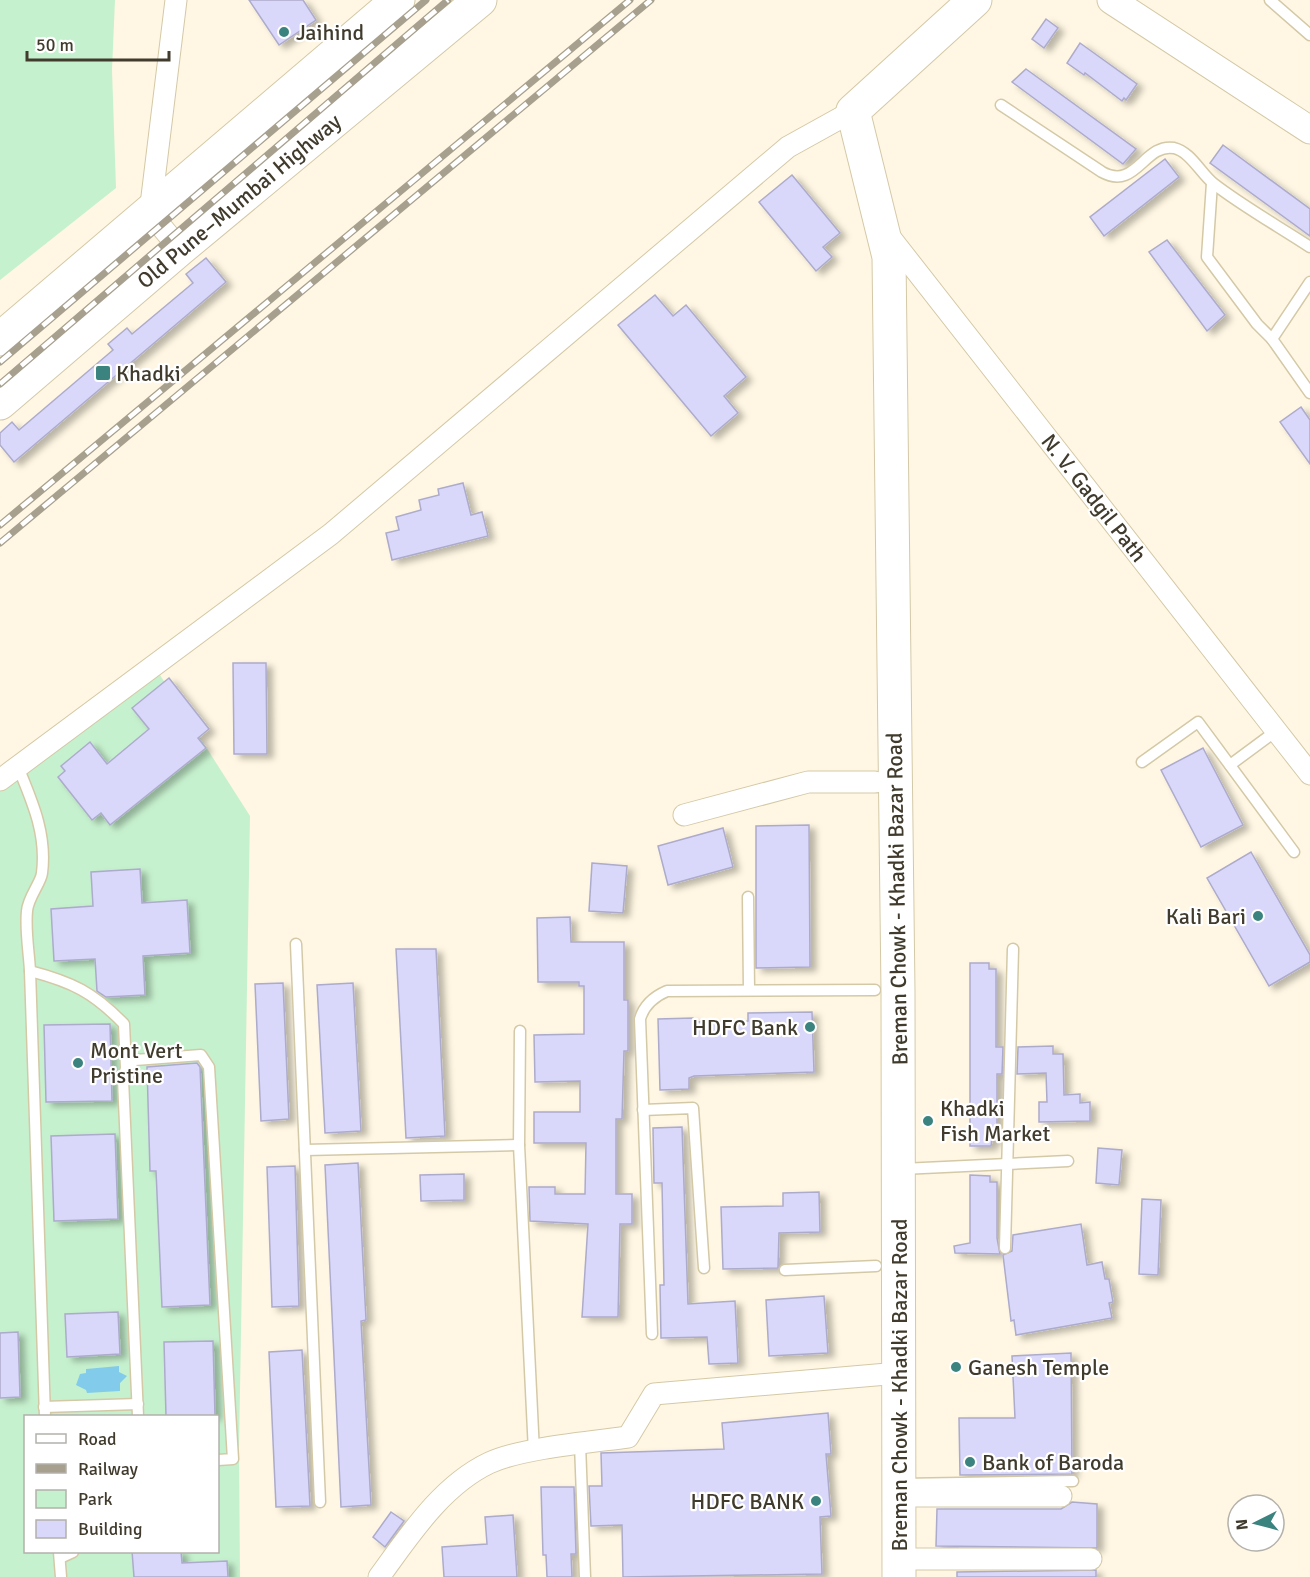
<svg xmlns="http://www.w3.org/2000/svg" width="1310" height="1577" viewBox="0 0 1310 1577" font-family="Signika,sans-serif">
	<style>
		.green { fill: #c6f1ce; fill-rule: evenodd }
		.water { fill: #83cbeb }
		.building { fill: #d9d7fa; stroke: #adabcc; stroke-width: 1.5; filter: url(#shadow) }
		.lines { fill: none; stroke-linecap: round; stroke-linejoin: round }
		.service-casing { stroke: #d4c9a7; stroke-width: 13 }
		.minor-casing { stroke: #d4c9a7; stroke-width: 23 }
		.tertiary-casing { stroke: #d4c9a7; stroke-width: 29 }
		.primary-casing { stroke: #d4c9a7; stroke-width: 35 }
		.trunk-casing { stroke: #d4c9a7; stroke-width: 35 }
		.service { stroke: #fff; stroke-width: 10 }
		.minor { stroke: #fff; stroke-width: 21 }
		.tertiary { stroke: #fff; stroke-width: 27 }
		.primary { stroke: #fff; stroke-width: 33 }
		.trunk { stroke: #fff; stroke-width: 33 }
		.rail-casing { stroke: #a7a08f; stroke-width: 7 }
		.rail { stroke: #fff; stroke-width: 4.5; stroke-dasharray: 14; stroke-linecap: butt }
		.poi-dot { fill: #3b837e; stroke: #fff; stroke-width: 2 }
		.labels { text-anchor: middle; dominant-baseline: central; stroke-width: 4.5; stroke-linejoin: round; paint-order: stroke }
		.poi-label { font-size: 22px; fill: #403b2d; stroke: #fff; text-anchor: start }
		.street-label { font-size: 22px; fill: #403b2d; stroke: #fff }
	</style>
	<defs>
		<filter id="shadow"><feDropShadow dx="6" dy="4" stdDeviation="3" flood-color="#0004"/></filter>
	</defs>
	<rect width="100%" height="100%" fill="#fff7e3"/>
	<g class="green">
		<path d="M0 0H115L112 70 116 188 0 280Z"/>
		<path d="M160 675 250 816 239 1448 240 1577H0V786ZM26 1416H218V1552H26Z"/>
	</g>
	<path class="water" d="M119 1366V1372L127 1376 120 1383V1391L87 1393 86 1390 76 1385 80 1374 86 1373V1369Z"/>
	<g class="building">
		<path d="M249 0H303L316 20 279 45Z"/>
		<path d="M1046 19 1058 28 1044 48 1032 39Z"/>
		<path d="M1080 43 1137 84 1126 100 1124 98 1122 101 1085 73 1084 75 1067 63Z"/>
		<path d="M1026 69 1136 149 1123 164 1012 82Z"/>
		<path d="M1223 145 1310 209V236L1210 163Z"/>
		<path d="M1165 159 1179 177 1104 236 1090 217Z"/>
		<path d="M792 175 840 233 823 247 832 257 816 271 759 202Z"/>
		<path d="M1167 240 1225 315 1207 331 1149 252Z"/>
		<path d="M206 258 226 282 14 462 0 445V433L12 422 19 430 113 350 108 344 127 328 132 334 193 283 186 274Z"/>
		<path d="M655 295 673 316 686 305 746 377 724 396 738 413 711 436 618 325Z"/>
		<path d="M1301 407 1310 420V464L1280 422Z"/>
		<path d="M463 483 471 515 482 512 488 536 392 560 386 533 399 530 396 517 421 510 419 500 439 495 438 489Z"/>
		<path d="M233 663H266L267 754H234Z"/>
		<path d="M169 678 209 729 198 738 206 748 110 825 101 813 92 820 58 777 65 771 61 766 90 742 107 764 149 729 132 708Z"/>
		<path d="M1203 748 1243 825 1201 847 1161 770Z"/>
		<path d="M809 825 810 967 756 968V826Z"/>
		<path d="M723 828 733 867 668 885 658 846Z"/>
		<path d="M1251 852 1310 955V962L1269 986 1207 878Z"/>
		<path d="M592 863 627 866 623 913 589 911Z"/>
		<path d="M140 869 142 903 187 900 190 953 143 956 145 995 106 997 97 991 95 959 54 961 51 909 93 906 91 872Z"/>
		<path d="M570 917 571 942H624V1000H628V1051H624L622 1119H616V1194H632V1224H620L618 1317H582L588 1224 530 1221 529 1187H555V1194H585L586 1143H534V1112H580V1081L535 1082 534 1035 584 1034V986H579V982H538L537 918Z"/>
		<path d="M396 949H436L445 1136 406 1138Z"/>
		<path d="M970 963H989V969H996V1047H1003L1002 1074H997V1139H992L991 1146H970Z"/>
		<path d="M283 983 289 1119 261 1121 255 984Z"/>
		<path d="M353 983 361 1131 325 1133 317 985Z"/>
		<path d="M812 1012 814 1072 694 1076 689 1078V1089L660 1090 658 1019 693 1018V1022L748 1021V1013Z"/>
		<path d="M110 1024 112 1101 46 1102 44 1025Z"/>
		<path d="M1053 1046V1054H1063L1064 1095 1080 1094V1103L1090 1102V1121L1039 1122V1102H1047L1046 1073 1017 1074 1018 1047Z"/>
		<path d="M197 1063 200 1067 210 1305 162 1307 156 1171H150L147 1067Z"/>
		<path d="M682 1127 688 1304 735 1301 738 1363 709 1364 707 1337 661 1338 660 1285H664L662 1183H654L653 1128Z"/>
		<path d="M115 1134 118 1219 54 1221 51 1136Z"/>
		<path d="M1098 1148 1122 1150 1119 1185 1096 1183Z"/>
		<path d="M358 1163 366 1320 361 1321 371 1505 341 1507 325 1165Z"/>
		<path d="M295 1166 299 1306 272 1307 267 1167Z"/>
		<path d="M464 1174V1200L421 1201 420 1175Z"/>
		<path d="M970 1175 990 1176V1182H997V1238L1000 1254 955 1253 954 1246 970 1243Z"/>
		<path d="M819 1192 820 1232 779 1233 778 1268 723 1269 721 1207 783 1206V1193Z"/>
		<path d="M1142 1199 1161 1200 1158 1275 1139 1274Z"/>
		<path d="M1081 1224 1087 1265 1102 1262 1105 1279H1109L1113 1302 1109 1303 1112 1318 1016 1335 1014 1320 1011 1321 1003 1255 1012 1251 1013 1235Z"/>
		<path d="M824 1296 828 1353 769 1356 766 1300Z"/>
		<path d="M118 1312 120 1354 67 1357 65 1314Z"/>
		<path d="M18 1332 20 1397 0 1398V1333Z"/>
		<path d="M213 1341 215 1416H166L164 1342Z"/>
		<path d="M302 1350 310 1506 276 1507 269 1352Z"/>
		<path d="M1071 1353 1072 1474 960 1475 959 1418H1015L1012 1356Z"/>
		<path d="M828 1413 831 1454H826L831 1516 820 1517 822 1574 623 1577 622 1525 591 1526 589 1486H602L601 1453 724 1449 722 1423Z"/>
		<path d="M541 1487H574L576 1554H571L572 1577H547L546 1555H543Z"/>
		<path d="M1072 1502 1097 1504V1548L936 1546 937 1509H1061Z"/>
		<path d="M391 1512 404 1521 385 1547 373 1537Z"/>
		<path d="M513 1515 517 1577H444L442 1547 487 1544 485 1517Z"/>
		<path d="M132 1551H181L182 1563 227 1561 228 1577H134Z"/>
		<path d="M1096 1570V1577H957V1572Z"/>
	</g>
	<g class="lines">
		<g class="service-casing">
			<g id="service">
				<path d="M1270 0 1310 35"/>
				<path d="M1001 105 1102 172C1136 191 1144 143 1174 148 1191 152 1201 174 1214 184 1244 207 1278 226 1310 247"/>
				<path d="M1212 183 1207 257 1257 324 1272 339 1310 393"/>
				<path d="M1272 339 1310 282"/>
				<path d="M1142 762 1198 722 1294 852"/>
				<path d="M1230 765 1276 731"/>
				<path d="M18 767C32 801 47 834 42 873 41 883 28 897 27 911 25 930 29 952 30 971 72 982 93 992 124 1024L126 1068 123 1079 138 1416"/>
				<path d="M748 897 749 990"/>
				<path d="M296 944 320 1502"/>
				<path d="M30 971 45 1416"/>
				<path d="M520 1031 519 1145 534 1452"/>
				<path d="M126 1068 135 1060 201 1055 209 1067 233 1459 218 1460"/>
				<path d="M643 1110 693 1108 704 1268"/>
				<path d="M305 1150 519 1145"/>
				<path d="M902 1169 1068 1161"/>
				<path d="M1005 1248 1013 949"/>
				<path d="M785 1270 876 1266"/>
				<path d="M652 1334 640 1019C644 1005 653 997 667 991L875 990"/>
				<path d="M44 1407 138 1404"/>
				<path d="M580 1444 585 1577"/>
				<path d="M902 1484 1073 1481"/>
				<path d="M59 1552 61 1577"/>
				<path d="M60 1558 73 1552"/>
			</g>
		</g>
		<g class="minor-casing">
			<g id="minor">
				<path d="M176 0 150 213 180 249"/>
				<path d="M889 236 1310 774"/>
				<path d="M0 780 331 534 788 147 853 111"/>
				<path d="M684 815 808 782H875"/>
				<path d="M899 1496H1061"/>
				<path d="M899 1559H1091"/>
				<path d="M379 1577C409 1536 441 1486 489 1463 521 1448 591 1442 628 1437L654 1394 899 1373"/>
			</g>
		</g>
		<g class="tertiary-casing">
			<path id="tertiary" d="M1111 0 1310 130"/>
		</g>
		<g class="primary-casing">
			<path id="primary" d="M899 1577 898 991 889 257 853 111 975 0"/>
		</g>
		<g class="trunk-casing">
			<g id="trunk">
				<path d="M0 339 398 0"/>
				<path d="M0 403 180 249 480 0"/>
			</g>
		</g>
		<use href="#service" class="service"/>
		<use href="#minor" class="minor"/>
		<use href="#tertiary" class="tertiary"/>
		<use href="#primary" class="primary"/>
		<use href="#trunk" class="trunk"/>
		<g class="rail-casing">
			<g id="rail">
				<path d="M0 362 426 0"/>
				<path d="M0 384 448 0"/>
				<path d="M0 525 630 0"/>
				<path d="M0 543 651 0"/>
			</g>
		</g>
		<use href="#rail" class="rail"/>
	</g>
	<g class="poi-dot">
		<circle cx="284" cy="32" r="6"/>
		<rect x="95" y="365" width="16" height="16" rx="3"/>
		<circle cx="1258" cy="916" r="6"/>
		<circle cx="810" cy="1027" r="6"/>
		<circle cx="78" cy="1063" r="6"/>
		<circle cx="928" cy="1121" r="6"/>
		<circle cx="956" cy="1367" r="6"/>
		<circle cx="970" cy="1462" r="6"/>
		<circle cx="816" cy="1501" r="6"/>
	</g>
	<g class="labels">
		<g class="poi-label">
			<text x="296" y="32">Jaihind</text>
			<text x="116" y="373">Khadki</text>
			<text x="1246" y="916" text-anchor="end">Kali Bari</text>
			<text x="798" y="1027" text-anchor="end">HDFC Bank</text>
			<text x="90" y="1050">Mont Vert<tspan x="90" dy="25">Pristine</tspan></text>
			<text x="940" y="1108">Khadki<tspan x="940" dy="25">Fish Market</tspan></text>
			<text x="968" y="1367">Ganesh Temple</text>
			<text x="982" y="1462">Bank of Baroda</text>
			<text x="804" y="1501" text-anchor="end">HDFC BANK</text>
		</g>
		<g class="street-label">
			<text transform="translate(239 201) rotate(-40)">Old Pune–Mumbai Highway</text>
			<text transform="translate(1094 498) rotate(52)">N. V. Gadgil Path</text>
			<text transform="translate(897 899) rotate(-91)">Breman Chowk - Khadki Bazar Road</text>
			<text transform="translate(899 1385) rotate(-90)">Breman Chowk - Khadki Bazar Road</text>
		</g>
	</g>
	<rect x="24" y="1415" width="195" height="138" fill="#ffffff" stroke="#b3b1ab" stroke-width="1.5"/>
	<rect x="36" y="1434" width="30" height="9" fill="#ffffff" stroke="#b3b1ab" stroke-width="1.5"/>
	<text x="78" y="1445" font-size="18" fill="#403b2d">Road</text>
	<rect x="36" y="1464" width="30" height="9" fill="#a7a08f" stroke="#b3b1ab" stroke-width="1.5"/>
	<text x="78" y="1475" font-size="18" fill="#403b2d">Railway</text>
	<rect x="36" y="1490" width="30" height="18" fill="#c6f1ce" stroke="#b3b1ab" stroke-width="1.5"/>
	<text x="78" y="1505" font-size="18" fill="#403b2d">Park</text>
	<rect x="36" y="1520" width="30" height="18" fill="#d9d7fa" stroke="#b3b1ab" stroke-width="1.5"/>
	<text x="78" y="1535" font-size="18" fill="#403b2d">Building</text>
	<g transform="translate(1256 1523) rotate(264)"><circle r="28" fill="#ffffff" stroke="#b3b1ab" stroke-width="1.5"/>
	<path d="M0-4.5L10 22L0 15L-10 22Z" fill="#3b837e"/>
	<text y="-9" font-size="16" font-weight="bold" text-anchor="middle" fill="#403b2d">N</text>
	</g>
	<path d="M27 51v9h142v-9" fill="none" stroke="#403b2d" stroke-width="3"/>
	<text x="36" y="51" font-size="18" fill="#403b2d" stroke="#ffffff" stroke-width="4.5" paint-order="stroke">50 m</text>
</svg>
